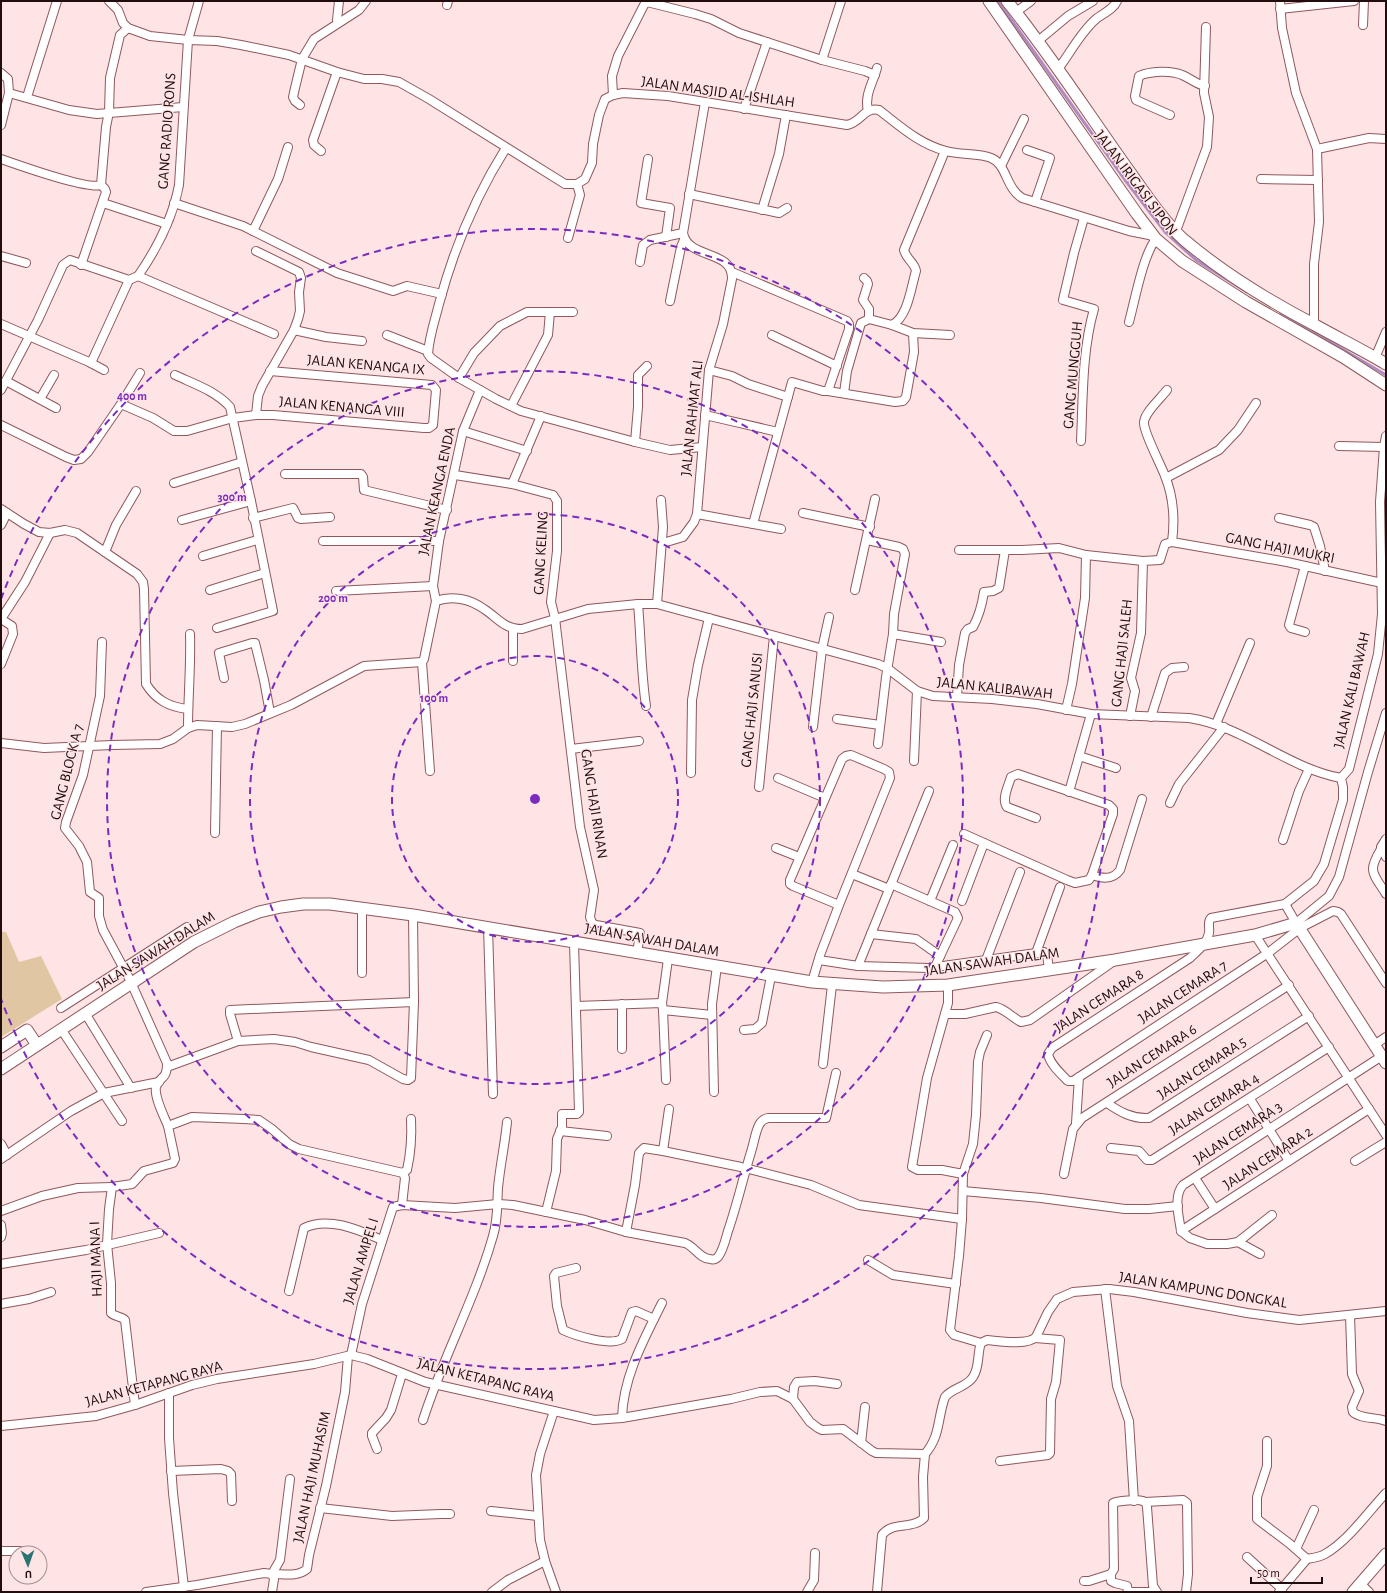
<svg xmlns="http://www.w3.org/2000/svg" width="1387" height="1593" viewBox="0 0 1387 1593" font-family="'Alegreya Sans',sans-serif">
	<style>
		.green { fill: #e1c6a3 }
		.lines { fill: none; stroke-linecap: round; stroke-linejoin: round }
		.stream { stroke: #ad8bbf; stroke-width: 3 }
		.street-casing { stroke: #8f585d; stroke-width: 10 }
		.secondary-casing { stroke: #8f585d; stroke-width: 13 }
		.street { stroke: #fff; stroke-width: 8 }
		.secondary { stroke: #fff; stroke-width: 11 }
		.ring { fill: none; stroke: #7b2cbf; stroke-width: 2; stroke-dasharray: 7 5 }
		.labels { text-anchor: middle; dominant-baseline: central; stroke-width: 3; stroke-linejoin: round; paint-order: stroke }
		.street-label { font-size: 15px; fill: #210c0e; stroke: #fee4e5 }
		.centre { fill: #7b2cbf; stroke: #fee4e5; stroke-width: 2 }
		.ring-label { font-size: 12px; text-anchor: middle; font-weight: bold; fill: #7b2cbf; stroke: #fee4e5; stroke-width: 3; stroke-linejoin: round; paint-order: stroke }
	</style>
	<rect width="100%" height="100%" fill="#fee4e5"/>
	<path class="green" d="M1 932H6L19 962 41 956 62 999 1 1037Z"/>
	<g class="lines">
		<g class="stream">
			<path d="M998 1 1125 180 1166 233 1196 260 1247 292"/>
			<path d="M1281 313 1386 375"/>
		</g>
		<g class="street-casing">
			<g id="street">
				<path d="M109 1 118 10 123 23 128 28 150 36 188 40 217 41 241 45 289 55 337 72 364 79H382L399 82 429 99 565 184H577L585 179 592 163 593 144 599 115 605 99 613 95 623 93 668 96 847 125C862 122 863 107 879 110 900 126 919 144 946 151 959 155 981 153 991 158 1007 164 1005 187 1022 198L1129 231 1154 236"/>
				<path d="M1280 1 1282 28 1296 93 1317 149 1319 222 1314 264V325"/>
				<path d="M447 5 448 1"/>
				<path d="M1280 9 1354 1"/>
				<path d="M1016 12 1031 1"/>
				<path d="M337 20 339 1"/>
				<path d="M1363 25 1364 1"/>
				<path d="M1038 41 1068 16 1093 1"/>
				<path d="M822 60 841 1"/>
				<path d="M1058 69C1071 52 1080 33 1096 19 1102 14 1114 9 1117 1"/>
				<path d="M1 73 8 79 9 93 69 110 97 114 183 107"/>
				<path d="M613 95 612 76 618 56 644 5 647 2 695 14 711 19 739 33 822 60 865 71 875 75"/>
				<path d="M27 97 57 1"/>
				<path d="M300 105 295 101 293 97 295 88 302 59 314 39 359 10 366 1"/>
				<path d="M744 109 767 42"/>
				<path d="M868 111C864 95 873 83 877 68"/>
				<path d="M1170 115 1136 100 1135 96 1139 76C1150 71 1171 70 1182 75 1190 78 1196 84 1205 86"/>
				<path d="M1 125 9 93"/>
				<path d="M506 148C475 197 454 248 439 304 435 320 429 337 428 354L431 358 459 378 474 353 500 326 527 312H573"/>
				<path d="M1317 149 1369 138 1386 139"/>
				<path d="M1027 150 1050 158 1035 202"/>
				<path d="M321 151 314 145 313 140 337 72"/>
				<path d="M1 159C18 165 88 190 101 185L106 127 109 112 110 78 120 35 128 28"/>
				<path d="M648 159 641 203 670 208 666 237"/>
				<path d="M1001 166 1024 119"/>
				<path d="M1261 179 1318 180"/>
				<path d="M689 194 779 213 787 208"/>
				<path d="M103 203 167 224"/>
				<path d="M174 203 243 226 337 273 393 291 407 286 442 294"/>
				<path d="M762 210 779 154 786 115"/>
				<path d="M253 231 278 179 288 147"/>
				<path d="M1176 231 1207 147 1209 117 1204 93 1206 27"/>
				<path d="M568 238 580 195 577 184"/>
				<path d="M256 251 299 272 301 278 299 292 300 311 298 319 294 330 262 386 258 396 256 415"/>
				<path d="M1 256 26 263"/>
				<path d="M640 262 643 245 650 240 683 233"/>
				<path d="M81 265 106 192 105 189 101 185"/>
				<path d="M732 272 847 321 849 324V329L828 391"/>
				<path d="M138 276 274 334"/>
				<path d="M864 278 867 281 868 284 863 300 869 309V319"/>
				<path d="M670 301 681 247 684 240"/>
				<path d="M1129 322C1135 300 1143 255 1156 239"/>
				<path d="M1 324 89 362 104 370"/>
				<path d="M892 325 913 333 950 335"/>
				<path d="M294 330 326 337 362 341"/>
				<path d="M387 335 428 351"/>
				<path d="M772 335 837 366"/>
				<path d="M1375 358 1386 332"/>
				<path d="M91 363 129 280"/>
				<path d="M709 370 732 376 748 384 788 397"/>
				<path d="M175 375C194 384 216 391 230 407L251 501 273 611 217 628"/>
				<path d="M459 378 496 399 521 411 635 442 670 450 702 447"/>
				<path d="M6 381 56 408"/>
				<path d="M1 390 38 320 63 265 70 260 129 280 138 276C156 250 173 217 179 185L188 40 199 1"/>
				<path d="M844 393 847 371 861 323 869 319 892 325C908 317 911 287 916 271 915 263 906 259 904 250L945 151"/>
				<path d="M40 399 54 375"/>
				<path d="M121 404 140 373"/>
				<path d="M511 406 548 335 550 312"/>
				<path d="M705 415 778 432"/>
				<path d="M1 425 66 457 74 460 81 459 88 452 121 404 153 418 174 431H187L233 418 256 415H273L424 428H429L433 425 436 390 432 385 270 371"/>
				<path d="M463 431 527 451"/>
				<path d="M1386 436 1384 447 1380 502 1382 614 1378 654 1349 769 1341 778 1343 787V800L1324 864 1314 881 1285 904 1211 918C1207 922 1210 927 1209 933 1207 944 1197 951 1190 958L1052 1048 1048 1054C1050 1064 1060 1073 1068 1081H1073L1268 953 1300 928 1333 911 1338 912 1341 914 1386 983"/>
				<path d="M1081 441C1083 397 1082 351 1094 309L1063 300 1074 253 1084 218"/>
				<path d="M635 442 638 407V375L647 366"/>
				<path d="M1339 446 1384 447"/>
				<path d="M285 474H361L363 477 364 490 368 491 447 510"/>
				<path d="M455 475 512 484 553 495 557 501V551L551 602 555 618 580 827 594 890 590 917 592 923 596 925 640 933 637 954"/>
				<path d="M1166 478 1219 450 1238 430 1256 403"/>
				<path d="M174 483 242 462"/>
				<path d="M512 484 541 416"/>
				<path d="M1 509 24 524 39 532 50 533 65 530 77 533 137 574 143 582 144 589 146 684C156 700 169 707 188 709"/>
				<path d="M803 513 870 527"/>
				<path d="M697 514 781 529"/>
				<path d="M253 518 293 508 298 518 301 519 330 517"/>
				<path d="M1279 518 1310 525 1314 527 1320 546 1325 571"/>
				<path d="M182 520 251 501"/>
				<path d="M753 524 792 382 823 391H828L895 402 903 401 906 397 914 352 913 333"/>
				<path d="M1 525 7 513"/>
				<path d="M867 540 899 547 903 549 905 554 894 614 893 634 886 677 878 744"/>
				<path d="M323 541H439"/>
				<path d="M1172 542 1287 562 1382 583"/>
				<path d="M663 543 683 537 694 522 697 514 709 370 723 324 732 279C733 249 688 260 683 233L705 102"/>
				<path d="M959 550H1022L1059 548 1086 555 1143 561"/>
				<path d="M105 552 116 525 136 491"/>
				<path d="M203 556 257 540"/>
				<path d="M1305 566 1289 625 1291 628 1305 632"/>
				<path d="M210 590 265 573"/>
				<path d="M855 590 875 499"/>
				<path d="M336 591 433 586"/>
				<path d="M436 601 433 586 439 541 463 431 480 390"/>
				<path d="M638 604C641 638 641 672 646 706"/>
				<path d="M657 604 663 527 661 500"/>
				<path d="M513 629V661"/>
				<path d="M893 634 941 642"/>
				<path d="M102 642 100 696 83 775 66 822 65 828 79 846 87 862 90 892 99 898V916L103 930 130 980 167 1063C167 1081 160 1075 156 1087 154 1097 164 1116 168 1126"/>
				<path d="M422 662 430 771"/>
				<path d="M1 664 13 634 12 626 1 619 25 582 50 533"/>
				<path d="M224 678 219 653 252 643H255L264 680 270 713"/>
				<path d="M957 697 959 665 965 633 968 629 973 627C979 616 982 605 984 592L993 591 999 588 1005 550"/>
				<path d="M1066 710 1072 684 1085 598 1086 555"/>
				<path d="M1130 716 1135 691 1131 678 1141 633 1143 561 1160 560 1165 544 1172 542C1175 519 1174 498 1165 476 1161 465 1143 431 1144 422 1145 412 1161 398 1167 390"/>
				<path d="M1151 717 1165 673 1172 668 1184 667"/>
				<path d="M837 719 880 725"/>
				<path d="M1216 724 1250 643"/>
				<path d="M813 727 822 649 829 617"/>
				<path d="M188 728C188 697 191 666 190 634"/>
				<path d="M1 743 44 748 112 745 160 744 173 739 188 728 197 725 232 727 245 724 291 705 364 666 422 662 424 659 436 601C452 595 470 599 484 609 498 618 504 629 522 629L588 609 638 604H657L878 664 887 668 917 691 933 696 992 699 1037 704 1091 714 1189 718C1244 726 1287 768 1341 778"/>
				<path d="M571 749 639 741"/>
				<path d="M1079 756 1116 768"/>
				<path d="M914 761 917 691"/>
				<path d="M691 773 692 700 698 665 709 618"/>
				<path d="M778 778 825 798"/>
				<path d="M759 787 774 636"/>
				<path d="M1069 792 1091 714"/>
				<path d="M1170 803 1179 784 1224 727"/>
				<path d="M215 833 217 726"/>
				<path d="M964 834 1067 880 1075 883 1089 880 1092 875 1113 814V809L1109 805 1018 774 1011 777C1009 785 1001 799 1007 807L1036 818"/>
				<path d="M1386 839 1381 847 1386 857"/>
				<path d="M1283 840 1299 791 1309 769"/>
				<path d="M776 848 799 857"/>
				<path d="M1381 849C1367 872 1373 873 1386 894"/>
				<path d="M852 874 889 889"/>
				<path d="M1092 875C1103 879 1113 880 1120 870L1142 799"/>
				<path d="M891 884 955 912 958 918 935 967"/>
				<path d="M930 901 953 845"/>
				<path d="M962 901 984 843"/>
				<path d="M1285 904 1296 923 1329 896 1339 877 1368 772 1386 713"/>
				<path d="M488 927 493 1094"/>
				<path d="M871 934 916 939 940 956"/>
				<path d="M1255 935 1386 1135"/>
				<path d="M1036 953 1060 887"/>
				<path d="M819 960 858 966 929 968 1044 952 1047 954 1049 970"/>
				<path d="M986 960 1020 872"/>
				<path d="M858 966 929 791"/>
				<path d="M362 973V908"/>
				<path d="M812 982 820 955 839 905 890 778 889 772 884 769 851 755 846 756 842 759 790 880V884L793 886 839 905"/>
				<path d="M948 985V1003L927 1078 912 1167 918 1170H942L963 1174"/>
				<path d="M662 1003 668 959"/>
				<path d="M622 1004V1049"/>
				<path d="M576 1006 662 1003 663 1010 712 1015"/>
				<path d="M61 1008 187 927"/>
				<path d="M663 1010 666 1080"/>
				<path d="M85 1013 131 1088"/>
				<path d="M945 1014H965L996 1007C1005 1009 1013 1018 1021 1022L1030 1020 1114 961"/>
				<path d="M61 1029 122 1121"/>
				<path d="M744 1030 755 1029 762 1023 771 976"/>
				<path d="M238 1041 230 1014V1010L414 1002"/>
				<path d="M1374 1045 1386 1037"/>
				<path d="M823 1064 832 985"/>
				<path d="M167 1067 238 1041 274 1039 295 1042 311 1047 369 1060 403 1079 408 1080 411 1078 414 1002 413 915"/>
				<path d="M714 1092 712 1004 717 966"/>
				<path d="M1250 1099 1289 1161"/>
				<path d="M1107 1103C1120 1112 1132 1119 1149 1118L1309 1016"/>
				<path d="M1076 1123 1079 1077"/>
				<path d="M560 1131 607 1136"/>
				<path d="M1 1144 7 1155"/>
				<path d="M1111 1148 1139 1151 1147 1160H1152L1329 1047"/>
				<path d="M663 1151 741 1167 811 1185 859 1205 962 1219"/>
				<path d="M1 1159 71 1111 104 1093 159 1082"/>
				<path d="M1355 1161 1386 1142"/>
				<path d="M403 1173 407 1170C411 1152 412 1138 411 1119"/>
				<path d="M1064 1174 1073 1129 1082 1118 1289 985"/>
				<path d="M1195 1178 1215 1209"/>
				<path d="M963 1191 1041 1198 1125 1209H1149L1178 1206"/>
				<path d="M1 1211 42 1196 78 1188 112 1187"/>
				<path d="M546 1212 556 1171 557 1139 562 1127V1114H577L579 1112 574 943"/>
				<path d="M1 1225 2 1233 1 1237"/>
				<path d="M1181 1231C1179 1217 1173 1196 1183 1185L1382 1056"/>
				<path d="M1181 1231 1369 1109"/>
				<path d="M1181 1231 1190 1238 1207 1244H1227L1238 1242 1260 1254"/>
				<path d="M626 1232 635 1185 639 1153 644 1148 663 1151 669 1109"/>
				<path d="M1238 1242 1272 1215"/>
				<path d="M868 1260 893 1275 956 1284"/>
				<path d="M1 1264 86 1250 159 1233"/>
				<path d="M576 1268 556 1273 554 1276 557 1306 563 1330C576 1336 610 1346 622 1339L632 1312 636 1311 654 1319"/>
				<path d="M1105 1289 1117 1386 1129 1421 1134 1501"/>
				<path d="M289 1291 304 1228C329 1216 359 1230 382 1240"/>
				<path d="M1 1304 29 1299 51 1292"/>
				<path d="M1350 1315 1352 1374 1359 1391 1352 1407 1353 1412C1360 1419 1376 1417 1386 1421"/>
				<path d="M981 1343 954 1335 950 1330 959 1256 962 1219 963 1174 973 1144 976 1115 978 1062 980 1052 987 1035"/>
				<path d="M351 1355 362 1304 393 1207 402 1205 455 1208 498 1204 513 1205 585 1220 626 1232 685 1243C694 1246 700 1259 710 1259 713 1260 716 1259 718 1257 723 1251 726 1238 728 1231 737 1205 743 1178 751 1152 754 1143 755 1133 759 1125 761 1121 764 1119 768 1118H826L836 1073"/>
				<path d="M169 1393V1438L173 1493 184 1587"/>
				<path d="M793 1399 794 1387 797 1382 815 1381 837 1384"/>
				<path d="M135 1405 125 1320C121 1316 115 1317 111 1313V1283L107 1244 109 1209 112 1187 132 1184 144 1171 173 1163 175 1159 168 1126 192 1117 244 1119 259 1120 272 1129 289 1144 299 1149 403 1173 405 1178 402 1205"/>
				<path d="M554 1411 540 1454 536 1475 540 1540 545 1561 556 1592"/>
				<path d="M622 1418C623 1377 644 1339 662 1303"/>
				<path d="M423 1420C443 1357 475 1299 493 1236 498 1220 497 1204 498 1188 500 1166 505 1144 507 1122"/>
				<path d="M1 1426 96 1416 135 1405 192 1385 217 1379 314 1364 351 1355 367 1359 425 1382 594 1420 622 1418 731 1399 760 1392 777 1391 793 1399 810 1422 818 1428 822 1430 843 1429 872 1451 876 1453 925 1454"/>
				<path d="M1267 1441V1466L1257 1497V1519L1290 1544 1307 1559 1279 1592"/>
				<path d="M861 1443 865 1407"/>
				<path d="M377 1449 372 1436V1433L386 1418 391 1410 402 1374"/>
				<path d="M925 1454C941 1435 937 1419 945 1397 952 1388 967 1387 973 1377 980 1367 977 1353 981 1343L987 1340C999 1341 1027 1346 1036 1337L1048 1312 1057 1299 1073 1292 1109 1289 1134 1292 1247 1313 1299 1320 1386 1311"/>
				<path d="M1000 1461 1048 1455 1050 1453 1051 1399 1056 1382 1060 1340 1035 1338"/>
				<path d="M171 1471 221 1469 228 1471 231 1474 232 1501"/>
				<path d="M1145 1502 1183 1500 1187 1503 1188 1574 1186 1592"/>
				<path d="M320 1508 392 1516 441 1514H450"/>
				<path d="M491 1511 538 1516"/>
				<path d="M1296 1549 1314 1510"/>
				<path d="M1 1551H20"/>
				<path d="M1247 1557 1282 1589"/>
				<path d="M1307 1559C1313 1558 1320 1557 1325 1554 1348 1541 1368 1512 1386 1493"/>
				<path d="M272 1574 280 1560 290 1479"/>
				<path d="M273 1574C284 1574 298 1577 307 1569L309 1555 326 1486 345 1392 348 1356"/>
				<path d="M1111 1574V1581L1115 1583 1127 1586 1128 1592"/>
				<path d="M1084 1581H1089L1111 1574 1114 1569 1113 1503C1117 1501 1138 1499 1143 1501 1147 1503 1146 1504 1147 1507L1153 1586 1157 1592"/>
				<path d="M1360 1583 1369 1592"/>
				<path d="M146 1592 197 1585 264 1573 272 1574 274 1579 272 1592"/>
				<path d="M492 1592 508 1580 545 1561"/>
				<path d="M807 1592 814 1580 815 1553"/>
				<path d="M877 1592 882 1535C892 1521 912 1530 924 1518L923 1477 925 1454"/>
				<path d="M1130 1592H1156"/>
			</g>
		</g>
		<g class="secondary-casing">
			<g id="secondary">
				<path d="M989 1 1137 214 1156 239 1182 261 1246 302 1343 357 1386 385"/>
				<path d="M1007 1C1050 54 1087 112 1127 168 1143 190 1163 221 1183 239 1223 273 1269 301 1315 325 1338 338 1363 350 1386 364"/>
				<path d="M1 1047 27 1030 37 1045"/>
				<path d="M1 1069 194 942 234 922 259 912 281 907 303 904H330L413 915 812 982 883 987 948 985 1115 960 1255 935 1296 923 1386 1063"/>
				<path d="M1353 1592 1386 1554"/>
			</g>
		</g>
		<use href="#street" class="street"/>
		<use href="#secondary" class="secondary"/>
	</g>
	<g class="ring">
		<circle cx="535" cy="799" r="143"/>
		<circle cx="535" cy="799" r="285"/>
		<circle cx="535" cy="799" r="428"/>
		<path d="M1 599A570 570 0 1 1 1 999"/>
	</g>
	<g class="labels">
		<g class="street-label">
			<text transform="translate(718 92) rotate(8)">JALAN MASJID AL-ISHLAH</text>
			<text transform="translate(167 131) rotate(-86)">GANG RADIO RONS</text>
			<text transform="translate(1136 183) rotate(53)">JALAN IRIGASI SIPON</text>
			<text transform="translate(366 365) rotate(5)">JALAN KENANGA IX</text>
			<text transform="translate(1073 375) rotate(-85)">GANG MUNGGUH</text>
			<text transform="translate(342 407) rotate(5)">JALAN KENANGA VIII</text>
			<text transform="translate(692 418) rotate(-84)">JALAN RAHMAT ALI</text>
			<text transform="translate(437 491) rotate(-78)">JALAN KEANGA ENDA</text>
			<text transform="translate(1280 548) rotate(11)">GANG HAJI MUKRI</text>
			<text transform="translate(541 553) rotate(-87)">GANG KELING</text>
			<text transform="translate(1122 653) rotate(-84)">GANG HAJI SALEH</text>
			<text transform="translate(995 688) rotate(6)">JALAN KALIBAWAH</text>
			<text transform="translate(1352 690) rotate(-77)">JALAN KALI BAWAH</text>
			<text transform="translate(752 710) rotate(-84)">GANG HAJI SANUSI</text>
			<text transform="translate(67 772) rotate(-76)">GANG BLOCK A 7</text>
			<text transform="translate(594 804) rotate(81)">GANG HAJI RINAN</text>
			<text transform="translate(652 940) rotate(10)">JALAN SAWAH DALAM</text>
			<text transform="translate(156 951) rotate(-32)">JALAN SAWAH DALAM</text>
			<text transform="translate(992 962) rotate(-8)">JALAN SAWAH DALAM</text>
			<text transform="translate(1183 992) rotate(-33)">JALAN CEMARA 7</text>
			<text transform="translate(1099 1001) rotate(-33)">JALAN CEMARA 8</text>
			<text transform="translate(1152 1056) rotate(-33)">JALAN CEMARA 6</text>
			<text transform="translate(1202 1068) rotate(-33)">JALAN CEMARA 5</text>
			<text transform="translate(1214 1104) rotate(-32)">JALAN CEMARA 4</text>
			<text transform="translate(1238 1133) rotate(-33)">JALAN CEMARA 3</text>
			<text transform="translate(1268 1158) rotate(-33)">JALAN CEMARA 2</text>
			<text transform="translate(96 1259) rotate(-92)">HAJI MANA I</text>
			<text transform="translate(361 1261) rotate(-73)">JALAN AMPEL I</text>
			<text transform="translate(1203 1290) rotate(9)">JALAN KAMPUNG DONGKAL</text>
			<text transform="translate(486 1380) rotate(14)">JALAN KETAPANG RAYA</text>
			<text transform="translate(154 1384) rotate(-15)">JALAN KETAPANG RAYA</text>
			<text transform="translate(312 1477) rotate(-78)">JALAN HAJI MUHASIM</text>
		</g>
	</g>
	<circle cx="535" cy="799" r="6" class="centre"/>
	<g class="ring-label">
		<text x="132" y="400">400 m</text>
		<text x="232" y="501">300 m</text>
		<text x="333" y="602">200 m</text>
		<text x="434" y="702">100 m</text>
	</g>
	<rect width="1387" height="1593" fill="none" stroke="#210c0e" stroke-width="4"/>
	<g transform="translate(28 1565) rotate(178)"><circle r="19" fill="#fee4e5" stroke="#a68e8f"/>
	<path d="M0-3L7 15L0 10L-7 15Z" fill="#297372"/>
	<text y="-6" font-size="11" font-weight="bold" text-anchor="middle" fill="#210c0e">U</text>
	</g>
	<path d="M1251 1577v6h71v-6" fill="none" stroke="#210c0e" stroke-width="2"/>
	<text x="1257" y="1577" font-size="12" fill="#210c0e" stroke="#fee4e5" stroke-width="3" paint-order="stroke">50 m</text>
</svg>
